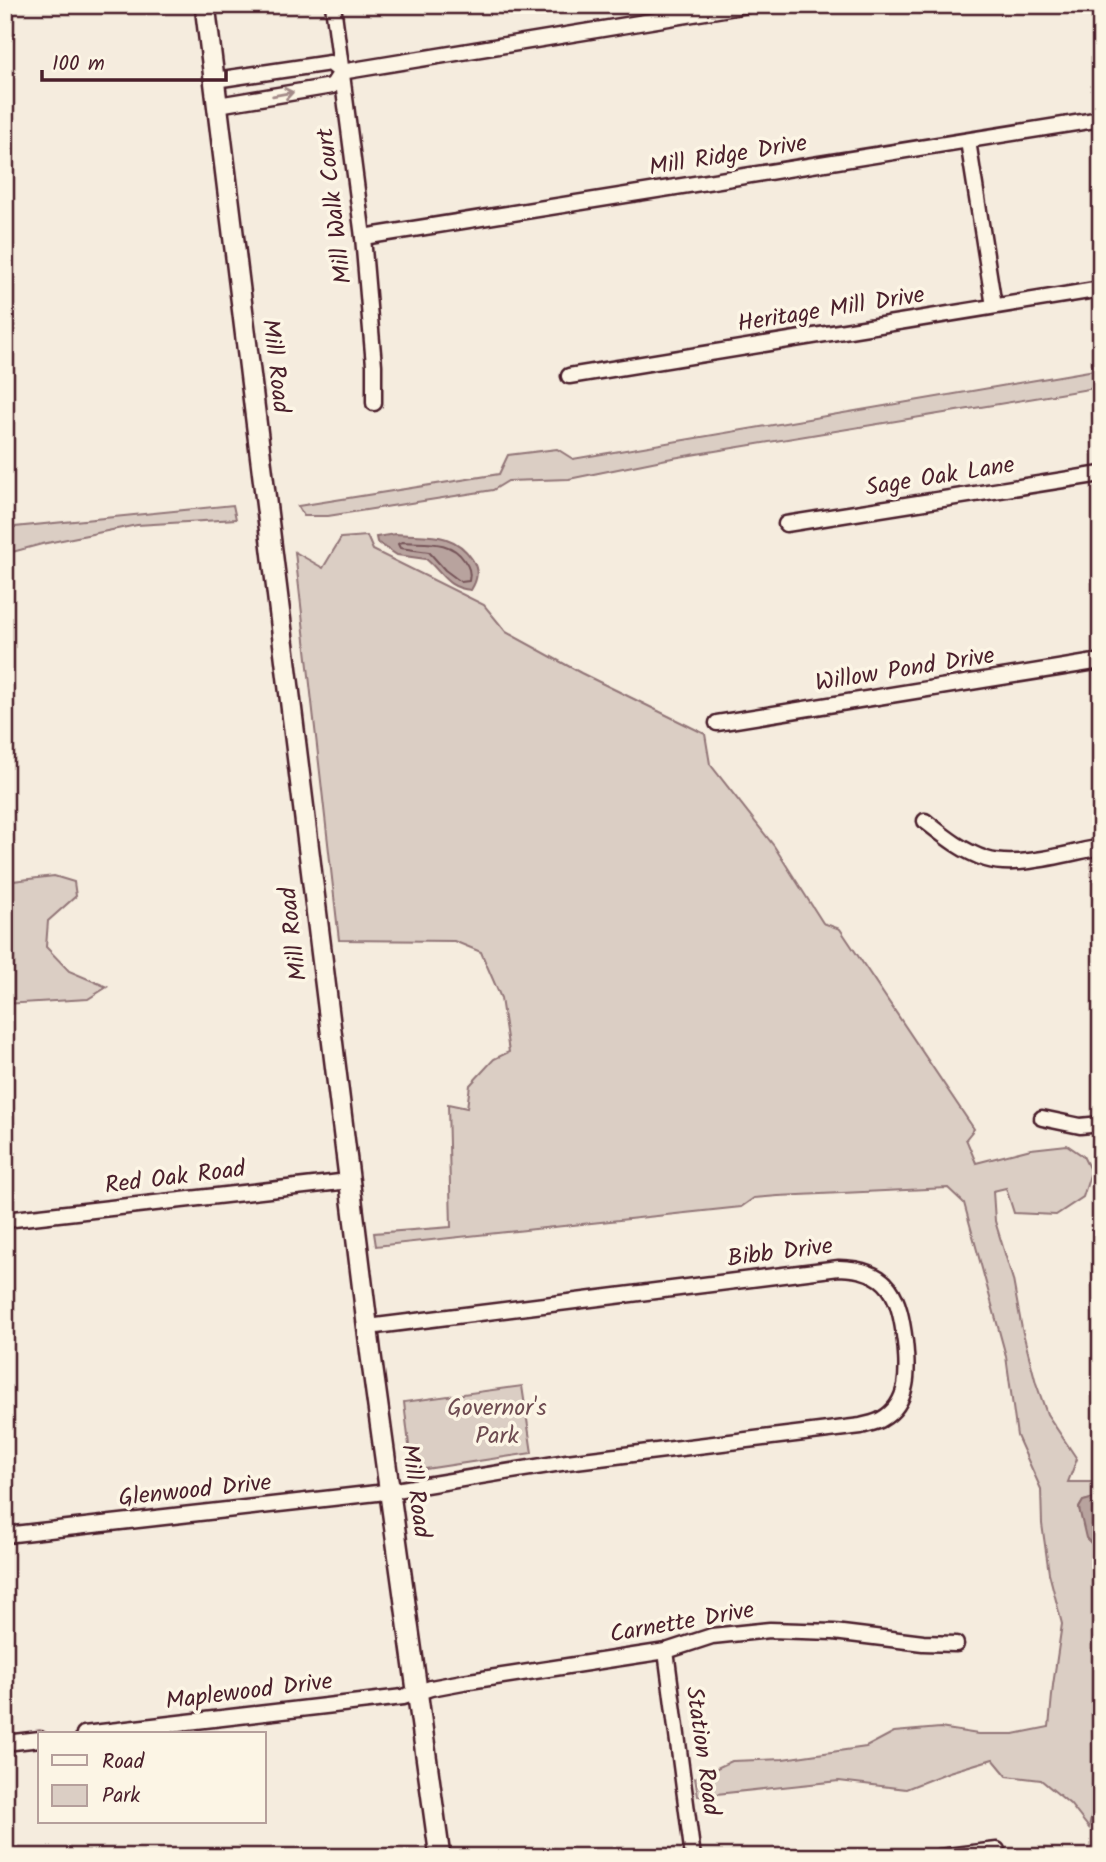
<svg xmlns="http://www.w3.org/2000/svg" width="1106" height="1862" viewBox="0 0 1106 1862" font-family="Kalam,sans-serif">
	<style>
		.green { fill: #dbcec4; stroke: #927678; stroke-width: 2 }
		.water { fill: #b8a39e; stroke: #8c6e70; stroke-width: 2 }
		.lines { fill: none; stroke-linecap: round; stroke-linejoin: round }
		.shore { stroke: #765459; stroke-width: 2 }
		.street-casing { stroke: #4a1f2b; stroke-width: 19 }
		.secondary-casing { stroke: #4a1f2b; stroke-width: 24 }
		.street { stroke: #fcf5e5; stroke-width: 14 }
		.secondary { stroke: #fcf5e5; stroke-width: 19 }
		.oneway { stroke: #a38a88 }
		.labels { text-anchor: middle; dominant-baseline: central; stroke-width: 7; stroke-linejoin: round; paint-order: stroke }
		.street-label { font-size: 24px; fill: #4a1f2b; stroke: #fcf5e5 }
		.park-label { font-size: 24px; fill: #6e4b51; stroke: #fcf5e5 }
	</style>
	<rect width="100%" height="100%" fill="#f5ecde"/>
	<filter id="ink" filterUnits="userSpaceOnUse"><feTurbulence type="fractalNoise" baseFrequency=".0143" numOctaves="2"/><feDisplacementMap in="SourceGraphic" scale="14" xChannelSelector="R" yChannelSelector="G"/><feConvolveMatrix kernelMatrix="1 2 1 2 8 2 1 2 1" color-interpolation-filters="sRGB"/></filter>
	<g filter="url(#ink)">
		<g class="green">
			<path d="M1101 369V387L667 459 569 479 508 481 493 490 328 516H304L298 506 499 474 508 455 557 449 573 459Z"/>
			<path d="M233 505 236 519 137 525 42 544 5 554V528Z"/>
			<path d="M367 536 373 550 484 605 506 632 581 673 705 734 710 764 774 846 823 923 840 929 974 1129 966 1139 976 1163 1031 1149 1067 1145 1083 1156 1091 1172 1083 1197 1056 1215 1014 1213 1006 1188 993 1191 995 1221 1013 1280 1022 1329 1036 1383 1047 1414 1077 1459 1068 1482H1101V1499L1098 1497 1083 1501 1079 1508 1087 1538 1091 1543 1101 1541V1772L1089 1828 1070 1804 1041 1780 1007 1776 993 1759 949 1772 906 1789 839 1781 698 1796 695 1778 732 1761 783 1759 866 1747 894 1732 940 1728 978 1734H1014L1049 1727 1053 1685 1062 1624 1049 1573 1042 1524 1041 1489 1017 1436 1006 1356 964 1203 948 1188 778 1196 754 1198 741 1207 376 1246 374 1233 451 1227 448 1104 467 1108 470 1085 494 1059 509 1052 501 998 481 952 454 941 339 940 295 552 323 568 341 538Z"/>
			<path d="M54 876 74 882 76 896 48 921 46 947 69 971 107 987 88 999 5 1004V882Z"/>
			<path d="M522 1386 532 1453 412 1471 404 1402Z"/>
		</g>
		<g class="water">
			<path d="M395 534C425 537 453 530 472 559 479 570 478 579 471 590 446 588 443 573 426 559L397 555 377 542 376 537Z"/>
			<path d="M1098 1497 1101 1499V1541L1091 1543 1086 1538 1079 1508 1083 1501Z"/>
		</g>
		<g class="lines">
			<path class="shore" d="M402 542C425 544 450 539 464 560 469 567 471 572 469 581L461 582 445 570 429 552 400 548 398 544Z"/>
			<g class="street-casing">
				<g id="street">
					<path d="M333 5 363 237 374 365V403"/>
					<path d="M215 80 330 63 341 72"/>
					<path d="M218 105 332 86 341 72 748 5"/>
					<path d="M968 141 994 306"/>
					<path d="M363 237 1101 119"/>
					<path d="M569 376 1101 289"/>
					<path d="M786 524 1101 474"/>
					<path d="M717 723 1101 661"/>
					<path d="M925 821C944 836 962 851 986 859 1017 869 1068 853 1101 847"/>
					<path d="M1042 1118 1080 1126 1101 1124"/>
					<path d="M5 1220 349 1181"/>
					<path d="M5 1535 377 1493 567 1462 861 1426C867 1424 876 1423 882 1419 910 1403 908 1370 905 1342 899 1296 891 1269 839 1268L368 1327"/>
					<path d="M666 1651 693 1857"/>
					<path d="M84 1734 403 1697 431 1688 463 1682 666 1651 712 1636 770 1630 834 1632 923 1643 956 1644"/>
					<path d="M5 1743 40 1739"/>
					<path d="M939 1857 997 1850"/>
				</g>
			</g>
			<g class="secondary-casing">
				<path id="secondary" d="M205 5 371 1356 440 1857"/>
			</g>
			<use href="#street" class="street"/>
			<use href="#secondary" class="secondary"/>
		</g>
		<defs><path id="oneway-shaft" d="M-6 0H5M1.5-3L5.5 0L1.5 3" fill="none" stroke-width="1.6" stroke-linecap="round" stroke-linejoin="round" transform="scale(1.75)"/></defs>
		<use class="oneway" href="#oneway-shaft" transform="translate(283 94) rotate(-10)"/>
	</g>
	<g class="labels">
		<g class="street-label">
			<text transform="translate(728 156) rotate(-9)">Mill Ridge Drive</text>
			<text transform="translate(335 206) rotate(-97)">Mill Walk Court</text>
			<text transform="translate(831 310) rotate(-9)">Heritage Mill Drive</text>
			<text transform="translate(275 366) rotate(83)">Mill Road</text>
			<text transform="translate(940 477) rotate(-9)">Sage Oak Lane</text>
			<text transform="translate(905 670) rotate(-9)">Willow Pond Drive</text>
			<text transform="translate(294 934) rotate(-97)">Mill Road</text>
			<text transform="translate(175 1178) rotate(-7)">Red Oak Road</text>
			<text transform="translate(780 1253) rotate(-7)">Bibb Drive</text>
			<text transform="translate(195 1491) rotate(-6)">Glenwood Drive</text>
			<text transform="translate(415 1491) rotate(82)">Mill Road</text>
			<text transform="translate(682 1623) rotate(-10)">Carnette Drive</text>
			<text transform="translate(249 1692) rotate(-7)">Maplewood Drive</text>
			<text transform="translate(702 1751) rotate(82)">Station Road</text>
		</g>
		<g class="park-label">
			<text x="497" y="1408">Governor's<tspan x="497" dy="28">Park</tspan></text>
		</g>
	</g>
	<rect width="1106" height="1862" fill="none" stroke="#fcf5e5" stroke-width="28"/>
	<rect x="14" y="14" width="1078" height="1834" fill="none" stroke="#4a1f2b" stroke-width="2.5" filter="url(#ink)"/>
	<rect x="38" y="1732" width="228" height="91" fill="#fcf5e5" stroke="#b59f9b" stroke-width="2"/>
	<rect x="52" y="1755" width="35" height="10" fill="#fcf5e5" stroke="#b59f9b" stroke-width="2"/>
	<text x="102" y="1768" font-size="21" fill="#4a1f2b">Road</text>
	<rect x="52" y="1785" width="35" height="21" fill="#dbcec4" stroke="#b59f9b" stroke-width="2"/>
	<text x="102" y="1802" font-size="21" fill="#4a1f2b">Park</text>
	<path d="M42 70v10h184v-10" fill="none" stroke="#4a1f2b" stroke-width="3.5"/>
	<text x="52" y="70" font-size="21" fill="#4a1f2b" stroke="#fcf5e5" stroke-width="5" paint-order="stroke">100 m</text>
</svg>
